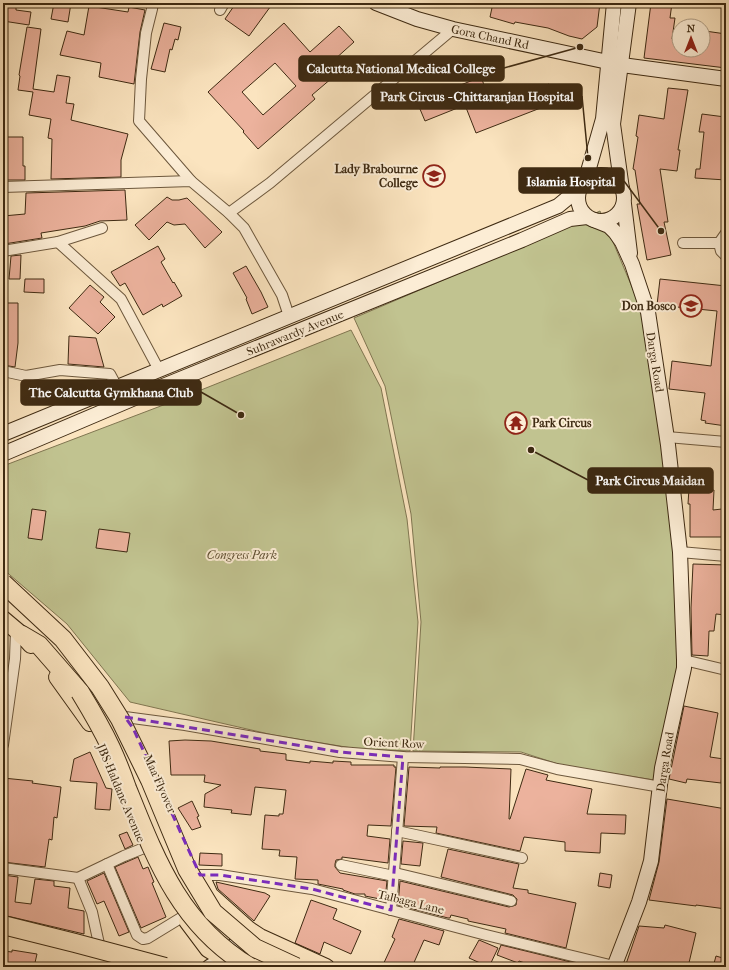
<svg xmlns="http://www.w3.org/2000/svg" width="729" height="970" viewBox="0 0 729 970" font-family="'IM FELL French Canon',serif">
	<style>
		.green { fill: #c1c390; stroke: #807651 }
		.building { fill: #ecb29d; stroke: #3e2a12; fill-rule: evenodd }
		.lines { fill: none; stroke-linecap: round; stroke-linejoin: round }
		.street-casing { stroke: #6d583d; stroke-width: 12 }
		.secondary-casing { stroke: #3e2a12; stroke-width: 16 }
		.primary-casing { stroke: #3e2a12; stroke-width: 18 }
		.highway-casing { stroke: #3e2a12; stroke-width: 20 }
		.street { stroke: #fcedd5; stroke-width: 10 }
		.secondary { stroke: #fcedd5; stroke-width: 14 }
		.primary { stroke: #fbe4bf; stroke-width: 16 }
		.highway { stroke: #fbe4bf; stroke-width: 18 }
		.highway-bridge-casing { stroke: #3e2a12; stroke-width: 20; stroke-linecap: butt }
		.highway-bridge { stroke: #fbe4bf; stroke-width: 18 }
		.marked { fill: none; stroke: #7b2cbf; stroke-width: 3; stroke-dasharray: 8 5; stroke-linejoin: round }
		.labels { text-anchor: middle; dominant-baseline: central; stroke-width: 4; stroke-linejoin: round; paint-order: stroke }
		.street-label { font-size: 12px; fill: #3e2a12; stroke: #fcedd5 }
		.poi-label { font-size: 12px; font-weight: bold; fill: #3e2a12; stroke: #fcedd5; text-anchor: end }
		.park-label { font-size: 12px; font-style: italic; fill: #5f5032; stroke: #fcedd5 }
		.leader { fill: none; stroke: #3e2a12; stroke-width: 1.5 }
		.callout-dot { fill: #3e2a12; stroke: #fcedd5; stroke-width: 1.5 }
		.callout { fill: #3e2a12; stroke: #3e2a12; stroke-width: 1.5 }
		.callout-label { font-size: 13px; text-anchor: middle; font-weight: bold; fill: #fff }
	</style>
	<rect width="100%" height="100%" fill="#fbe4bf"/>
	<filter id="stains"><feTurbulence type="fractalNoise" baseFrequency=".005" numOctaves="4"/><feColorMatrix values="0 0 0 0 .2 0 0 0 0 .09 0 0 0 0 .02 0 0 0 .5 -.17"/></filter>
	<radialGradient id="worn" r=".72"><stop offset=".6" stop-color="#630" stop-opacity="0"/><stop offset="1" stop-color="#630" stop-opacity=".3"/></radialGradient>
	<g class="green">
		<path d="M600 211 645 318 680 558 678 668 654 780 561 765 521 752 413 751 421 622 411 514 385 386 354 318 523 246Z"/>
		<path d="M351 330 381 388 407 519 418 622 410 751 358 749 273 735 130 702 67 624 3 569V466L166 404Z"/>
	</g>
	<g class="building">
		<path d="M54 3H71L68 22 51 19Z"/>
		<path d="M236 3H273L249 36 225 19Z"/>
		<path d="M493 3H600L597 27 582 39 569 36 548 28 515 22 514 24 490 17Z"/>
		<path d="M651 3H672L670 18H675L672 39 679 40V50H703L705 31 726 34V68L644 58Z"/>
		<path d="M3 5 16 7V10L31 12 29 25 3 21Z"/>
		<path d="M89 6 128 12 129 7 145 10 140 32 134 84 99 77 101 63 60 55 67 31 84 35Z"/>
		<path d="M164 23 181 27 178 40 175 39 172 50 170 49 165 72 151 69Z"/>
		<path d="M284 23 310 52 339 26 354 42 324 69 332 78 312 95 315 99 258 149 243 132 244 131 208 92ZM275 63 296 86 263 115 242 92Z"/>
		<path d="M27 27 41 29 33 89 54 92 57 75 70 77 66 103 74 104 71 120 128 134 121 160V177L51 179 52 139 48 138 51 119 29 115 33 92 18 90 20 76 19 75Z"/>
		<path d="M481 77 492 106 549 84 556 102 476 133 465 105 425 121 417 102Z"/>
		<path d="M668 88 688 90 678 150H680L677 171 660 169 668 222H664L671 255 647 260 637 204H640L635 170 633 169 638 137 636 136 639 115 664 119Z"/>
		<path d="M702 114 725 117 722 139 726 140V180L695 178 696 169H700L704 132H699Z"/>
		<path d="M3 137H23V166H25V180H5L6 154H3Z"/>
		<path d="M125 190 127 220 100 221 85 226 41 233 42 238 4 244 3 216 25 214 26 193Z"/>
		<path d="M167 197 172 200H179L187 198 222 232 205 248 185 224 174 225 167 222 149 240 135 225Z"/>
		<path d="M158 246 165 259 161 262 173 283 174 282 182 296 163 307 162 304 143 315 125 283 120 286 111 272Z"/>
		<path d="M21 255 20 279H9L11 256Z"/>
		<path d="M246 266 261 292 268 307 252 314 246 299 247 298 233 273Z"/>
		<path d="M25 279H44V293L24 292Z"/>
		<path d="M660 279 726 286V426L705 423 706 421 701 420 705 393 669 389 672 361 711 366 717 311 657 305Z"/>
		<path d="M90 285 104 297 100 302 115 317 98 334 69 308Z"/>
		<path d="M3 303H18V343L15 367 3 365Z"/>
		<path d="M69 336 96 338 104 367 68 364Z"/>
		<path d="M689 488 714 490 713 510 722 509 723 537H690V504H688Z"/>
		<path d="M32 509 46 511 42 540 28 538Z"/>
		<path d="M99 529 130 533 127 552 96 548Z"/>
		<path d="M693 564 726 565V615L716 614 714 631H709L708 656 692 655 691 608Z"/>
		<path d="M684 706 718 713 710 757 724 759 721 783 687 779 686 783 669 779Z"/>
		<path d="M185 740 211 741 260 749V751L286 754V760L310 763V761L333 763V761L351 762V765H394V767H396L391 826 368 825 367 836 390 839 388 863 342 857V859L336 860 335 864V867L340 873 387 881 385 900 365 896V894H355L343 890V889L318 884V880L295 879 297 857 279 856 280 850 262 849 265 815 279 816V814H283L286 790 255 787 251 815 231 813 232 810 204 807 205 794 221 785 204 782 205 775H171L169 741Z"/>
		<path d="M90 752 106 788 112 789 110 810 95 809 97 783 70 781 74 759Z"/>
		<path d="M409 767 440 768V767H465L511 769 509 819H510L526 769 548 775 546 780 592 789 587 814 626 815 625 834 601 833 600 853 565 851V842L524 837 520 851 436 833 437 827 404 826Z"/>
		<path d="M3 778 33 781 32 783 61 787 57 818 54 817 52 840 49 839 45 867 3 862Z"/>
		<path d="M667 799 726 809V909L696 905V906L649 900 659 862Z"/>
		<path d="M192 801 199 816 197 817 201 827 192 830 178 808Z"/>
		<path d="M127 832 133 845 125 849 119 835Z"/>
		<path d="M403 841 423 843 420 866 401 864Z"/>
		<path d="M448 849 519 864 513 888 528 890V893L576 903 566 948 505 933 506 929 468 921V919L451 915 450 918H448L398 905 400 881 509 907 516 905 517 899 513 895 441 877Z"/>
		<path d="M200 853 222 854V866L199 865Z"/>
		<path d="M138 857 143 869 148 867 154 882 152 883 166 917 141 928 115 867Z"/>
		<path d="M104 873 129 932 119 936 104 901 97 904 87 881Z"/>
		<path d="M600 873 612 875 610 888 598 886Z"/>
		<path d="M3 875 18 877 15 902 31 904 35 879 54 881V886L70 888 68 908 84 911V934L3 915Z"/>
		<path d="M216 882 265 893 270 896 254 921 218 889Z"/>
		<path d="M311 900 337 909 333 919 361 931 351 954 324 942 320 954 295 943Z"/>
		<path d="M399 919 444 931 439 945 424 940 412 967H382L395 939 392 937Z"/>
		<path d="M665 925 696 933 688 967H625L639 926 664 928Z"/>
		<path d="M479 940 498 948 489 967 469 958Z"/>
		<path d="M501 945 587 966 586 967H536L519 961 518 963 497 955Z"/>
		<path d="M12 950 37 954 34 967H3V951L12 952Z"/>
		<path d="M716 956 726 959V967H713Z"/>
	</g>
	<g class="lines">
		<g class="street-casing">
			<g id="street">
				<path d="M153 3 152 9 146 33 141 79 139 121 191 181"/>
				<path d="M220 10 224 3"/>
				<path d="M3 187 191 181 229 213 244 228 282 295 289 316"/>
				<path d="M229 213 270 183 453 29"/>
				<path d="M726 233 719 243 721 251 726 256"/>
				<path d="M58 242 121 299 159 370"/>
				<path d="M683 243H719"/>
				<path d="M3 251 58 242 102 228"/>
				<path d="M3 371 26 376 60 370 110 374 117 387"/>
				<path d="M667 437 726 442"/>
				<path d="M680 552 726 556"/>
				<path d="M684 660 726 670"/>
				<path d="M125 717 185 725 340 752 403 757 520 759 557 769 661 787"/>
				<path d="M3 745 15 659 16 630"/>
				<path d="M397 831 522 858"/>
				<path d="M107 864 137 935 143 939 148 938 184 916"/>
				<path d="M341 865 394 876"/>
				<path d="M3 868 78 878"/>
				<path d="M395 873 511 901"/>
				<path d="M200 875H220L312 889 486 935 614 966"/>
				<path d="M391 910 403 757"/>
				<path d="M101 953 92 912 78 878 124 856 144 848"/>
			</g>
		</g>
		<g class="secondary-casing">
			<g id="secondary">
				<path d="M376 3 417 19 453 29 622 65 726 79"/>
				<circle cx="601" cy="198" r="23"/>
				<path d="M585 182 603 119 614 3"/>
				<path d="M622 189 613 124 629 3"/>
				<path d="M624 204 630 253"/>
				<path d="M594 220 609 226 615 232 622 242 632 264 648 312 668 445 680 552 684 660V668L662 768 651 861 639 902 614 967"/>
				<path d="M3 434 558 206 581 187"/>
				<path d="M3 454 163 386 522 240 570 219 587 217"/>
				<path d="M209 967 223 959 248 929"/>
			</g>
		</g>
		<g class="primary-casing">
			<g id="primary">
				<path d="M3 619 22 635 31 645"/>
				<path d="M57 677 90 723"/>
				<path d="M204 882 210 895 248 929 260 937 326 967"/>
				<path d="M187 921 208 949 237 967"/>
			</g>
		</g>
		<g class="highway-casing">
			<path id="highway" d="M22 635 39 645 80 692"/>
		</g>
		<use href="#street" class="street"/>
		<use href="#secondary" class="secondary"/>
		<use href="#primary" class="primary"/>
		<use href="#highway" class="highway"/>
		<g class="highway-bridge-casing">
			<g id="highway-bridge">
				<path d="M3 583 63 639 100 687 120 719 150 780 187 869 213 912 255 948 296 967"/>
				<path d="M80 692C91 710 102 729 111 748 117 761 122 774 127 788 156 860 180 925 250 967"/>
				<path d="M3 925 75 943 165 967"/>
			</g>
		</g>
		<use href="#highway-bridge" class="highway-bridge"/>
	</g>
	<path class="marked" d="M125 717 340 752 403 757 391 910 312 889 220 875H200L133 728Z"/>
	<defs>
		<g id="university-ring" transform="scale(1.15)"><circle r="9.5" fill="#fcedd5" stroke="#8f2418" stroke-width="1.5"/><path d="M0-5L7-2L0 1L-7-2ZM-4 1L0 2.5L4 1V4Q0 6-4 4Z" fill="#8f2418"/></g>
		<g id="school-ring" transform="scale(1.15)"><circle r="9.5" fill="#fcedd5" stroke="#8f2418" stroke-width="1.5"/><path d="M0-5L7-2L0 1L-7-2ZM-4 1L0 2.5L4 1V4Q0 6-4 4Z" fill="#8f2418"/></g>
		<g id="temple-ring" transform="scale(1.15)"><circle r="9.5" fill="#fcedd5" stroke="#8f2418" stroke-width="1.5"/><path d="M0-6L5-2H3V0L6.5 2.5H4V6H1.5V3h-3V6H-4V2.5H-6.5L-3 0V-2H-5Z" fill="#8f2418"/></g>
	</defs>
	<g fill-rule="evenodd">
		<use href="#university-ring" x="434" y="176"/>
		<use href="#school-ring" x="691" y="306"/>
		<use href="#temple-ring" x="516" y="423"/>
	</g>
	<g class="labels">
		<g class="street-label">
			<text transform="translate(490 37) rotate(12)">Gora Chand Rd</text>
			<text transform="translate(295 333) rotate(-22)">Suhrawardy Avenue</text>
			<text transform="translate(655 362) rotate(81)">Darga Road</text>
			<text transform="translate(394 743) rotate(3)">Orient Row</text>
			<text transform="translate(665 762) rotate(-81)">Darga Road</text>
			<text transform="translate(160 784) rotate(66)">Maa Flyover</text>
			<text transform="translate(121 793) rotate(67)">JBS Haldane Avenue</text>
			<text transform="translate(411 902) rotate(14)">Talbaga Lane</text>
		</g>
		<g class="poi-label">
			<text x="418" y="169">Lady Brabourne<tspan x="418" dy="14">College</tspan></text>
			<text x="676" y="306">Don Bosco</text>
			<text x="532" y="423" text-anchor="start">Park Circus</text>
		</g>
		<g class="park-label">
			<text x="242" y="555">Congress Park</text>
		</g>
	</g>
	<path class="leader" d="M580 47L504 68M588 158L582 96M661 231L624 181M241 415L201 392M531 450L588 480"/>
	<g class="callout-dot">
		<circle cx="580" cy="47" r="4"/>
		<circle cx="588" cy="158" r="4"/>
		<circle cx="661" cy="231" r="4"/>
		<circle cx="241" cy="415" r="4"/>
		<circle cx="531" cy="450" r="4"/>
	</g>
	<g class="callout">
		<rect x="299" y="56" width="205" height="25" rx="4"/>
		<rect x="372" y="84" width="210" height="25" rx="4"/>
		<rect x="519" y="168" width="105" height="25" rx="4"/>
		<rect x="21" y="380" width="180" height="25" rx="4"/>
		<rect x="588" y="468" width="125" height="25" rx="4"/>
	</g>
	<g class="callout-label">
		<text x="401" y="73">Calcutta National Medical College</text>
		<text x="477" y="101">Park Circus - Chittaranjan Hospital</text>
		<text x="571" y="186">Islamia Hospital</text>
		<text x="111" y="397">The Calcutta Gymkhana Club</text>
		<text x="650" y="485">Park Circus Maidan</text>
	</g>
	<rect width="729" height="970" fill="none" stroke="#fbe4bf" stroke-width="16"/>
	<rect x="4" y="4" width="721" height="962" fill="none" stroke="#3e2a12" stroke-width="2"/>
	<rect x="8" y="8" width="713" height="954" fill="none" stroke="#3e2a12"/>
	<g transform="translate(691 38)"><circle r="19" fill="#fcedd5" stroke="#b09f87"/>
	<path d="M0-3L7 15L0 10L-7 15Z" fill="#8f2418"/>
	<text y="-6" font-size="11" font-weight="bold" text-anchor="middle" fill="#3e2a12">N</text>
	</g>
	<rect width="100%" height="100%" filter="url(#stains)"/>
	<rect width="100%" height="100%" fill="url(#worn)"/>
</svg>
